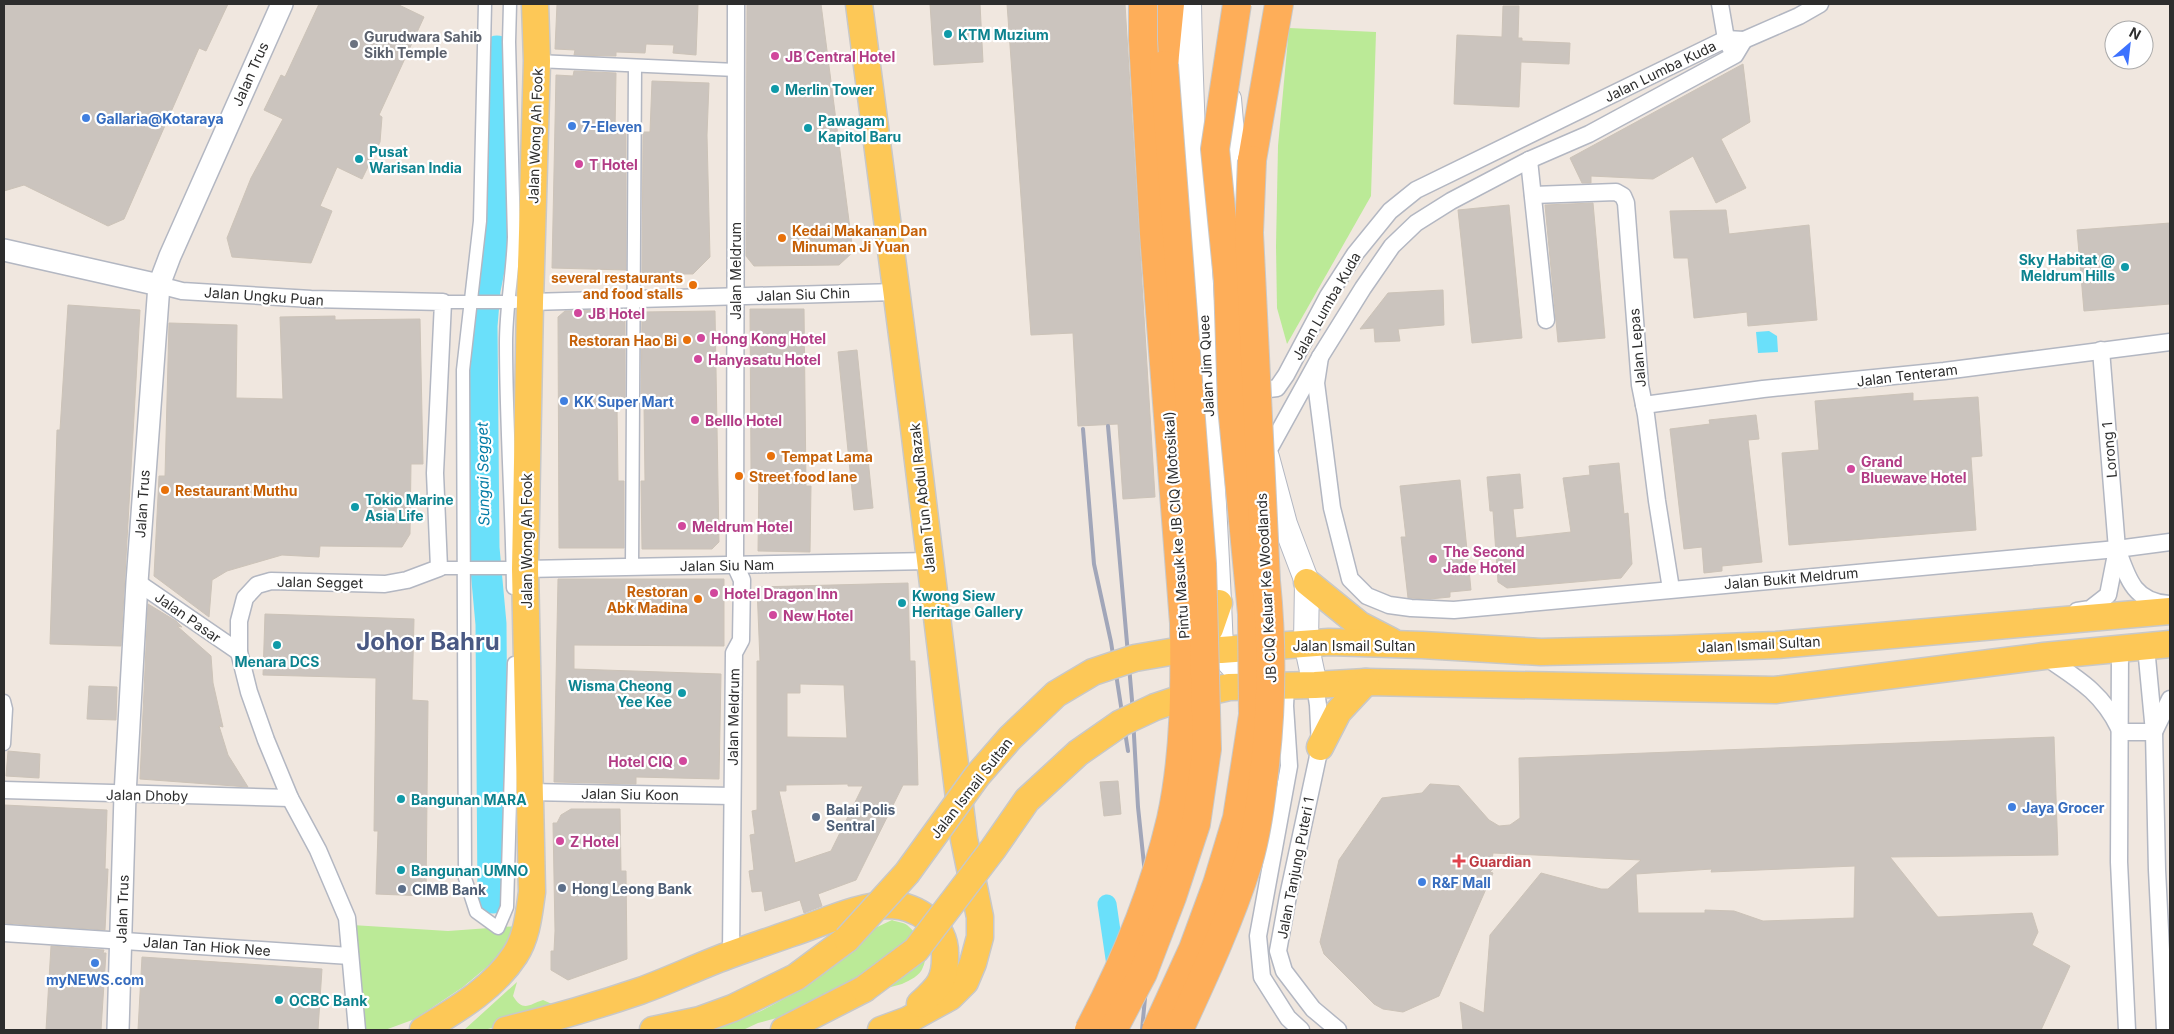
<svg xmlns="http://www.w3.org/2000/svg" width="2174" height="1034" viewBox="0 0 2174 1034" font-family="Inter,sans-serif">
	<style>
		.green { fill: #bbea97 }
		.water { fill: #6ae0fa }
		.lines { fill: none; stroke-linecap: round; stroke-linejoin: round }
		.canal { stroke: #6ae0fa; stroke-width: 19 }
		.river { stroke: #6ae0fa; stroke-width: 31 }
		.building { fill: #cbc4be; stroke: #ccc3b8; fill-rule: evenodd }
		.pedestrian-casing { stroke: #b3b7c2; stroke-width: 15 }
		.minor-casing { stroke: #b3b7c2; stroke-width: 19 }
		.tertiary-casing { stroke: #b3b7c2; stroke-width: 24 }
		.secondary-casing { stroke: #b3b7c2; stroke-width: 26 }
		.primary-casing { stroke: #c8c8c8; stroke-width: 29 }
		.trunk-casing { stroke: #c8c8c8; stroke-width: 30 }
		.pedestrian { stroke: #fff; stroke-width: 12 }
		.minor { stroke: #fff; stroke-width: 16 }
		.tertiary { stroke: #fff; stroke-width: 21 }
		.secondary { stroke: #fff; stroke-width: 24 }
		.primary { stroke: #fdc857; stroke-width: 26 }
		.trunk { stroke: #feae59; stroke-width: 28 }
		.rail { stroke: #a1a6b9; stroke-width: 4 }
		.primary-bridge-casing { stroke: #c8c8c8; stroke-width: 29; stroke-linecap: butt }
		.trunk-bridge-casing { stroke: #c8c8c8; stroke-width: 30; stroke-linecap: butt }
		.primary-bridge { stroke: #fdc857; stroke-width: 26 }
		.trunk-bridge { stroke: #feae59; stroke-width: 28 }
		.culture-dot { fill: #0f9aa8; stroke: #fff; stroke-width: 2 }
		.worship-dot { fill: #6b7280; stroke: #fff; stroke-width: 2 }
		.hotel-dot { fill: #d1479c; stroke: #fff; stroke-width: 2 }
		.shop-dot { fill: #3f7fe0; stroke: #fff; stroke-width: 2 }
		.food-dot { fill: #e8710a; stroke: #fff; stroke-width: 2 }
		.service-dot { fill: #5c6f8a; stroke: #fff; stroke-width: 2 }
		.health-dot { fill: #e0444e; stroke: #fff; stroke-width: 2 }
		.labels { text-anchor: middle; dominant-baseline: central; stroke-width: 4.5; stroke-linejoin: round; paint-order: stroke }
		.culture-label { font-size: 14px; font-weight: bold; fill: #0d838f; stroke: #fff; text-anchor: start }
		.worship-label { font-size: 14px; font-weight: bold; fill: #5b616d; stroke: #fff; text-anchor: start }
		.hotel-label { font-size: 14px; font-weight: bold; fill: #b23c85; stroke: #fff; text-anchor: start }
		.street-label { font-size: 14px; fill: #2d2d2d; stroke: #fff }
		.shop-label { font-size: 14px; font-weight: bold; fill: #366cbe; stroke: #fff; text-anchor: start }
		.food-label { font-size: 14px; font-weight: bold; fill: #c56008; stroke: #fff; text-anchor: start }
		.service-label { font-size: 14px; font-weight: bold; fill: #4e5e75; stroke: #fff; text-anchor: start }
		.health-label { font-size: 14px; font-weight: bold; fill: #be3a42; stroke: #fff; text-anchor: start }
		.water-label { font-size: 15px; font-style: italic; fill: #027ba5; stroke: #fff }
		.town-label { font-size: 24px; font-weight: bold; fill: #495883; stroke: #fff }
	</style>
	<rect width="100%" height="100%" fill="#f0e7df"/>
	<g class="green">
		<path d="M1289 28 1376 32 1371 196 1287 344 1277 308 1276 246 1278 146Z"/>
		<path d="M892 920C897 922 903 922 907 925 918 934 930 952 923 967 920 976 910 980 902 984L758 1023 743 1030H710L761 1011 793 994 848 955 873 929Z"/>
		<path d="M352 925 448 931 517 926 500 956 463 987 415 1019 385 1030H360Z"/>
		<path d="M517 982 513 996C523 1013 530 1004 543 1000L563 1009 484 1030H464Z"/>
	</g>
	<path class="water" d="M1769 331 1777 336 1778 352 1758 353 1756 332Z"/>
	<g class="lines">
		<path class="canal" d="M1107 904 1117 972"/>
		<path class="river" d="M493 898 491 624 484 548 482 326 485 290 497 230 499 179 497 51"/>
	</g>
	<g class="building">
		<path d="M4 4H228L206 51 199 48 124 219 108 226 24 185 4 191Z"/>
		<path d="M319 4H397L424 17 379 115 382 117 380 142 362 179 337 167 320 206 332 211 311 263 232 257 227 238 251 178 283 119 264 110 281 75 285 77Z"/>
		<path d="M557 4H698L696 55 673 53 674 45 646 44 645 53 616 52V56L574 55 575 50 555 49Z"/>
		<path d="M747 4H821L853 252 839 265 754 266 746 256Z"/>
		<path d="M930 4H980L983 62 934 65Z"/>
		<path d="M1007 4H1125L1155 497 1123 499 1118 424 1078 426 1073 333 1031 335Z"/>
		<path d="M1503 6H1519L1518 38H1522V41L1570 43 1569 64 1521 62 1519 107 1454 104 1457 35 1502 37Z"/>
		<path d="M1743 64 1750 122 1721 139 1746 188 1716 203 1693 156 1653 179 1591 176V183H1582L1570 158Z"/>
		<path d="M574 71 616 73 615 131 626 132V270L552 268 556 75 573 76Z"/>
		<path d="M652 81 709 83 707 135 710 257 693 274H642L643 132H650Z"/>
		<path d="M1593 203 1605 338 1558 342 1545 205Z"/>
		<path d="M1509 205 1522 338 1472 343 1458 210Z"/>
		<path d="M1726 210 1729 234 1809 225 1817 320 1748 326 1747 312 1694 318 1688 258H1674L1670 211Z"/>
		<path d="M2170 223V304L2084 311 2077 230Z"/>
		<path d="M1443 290 1444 325 1398 329 1400 341 1375 342 1374 328 1360 329 1388 293Z"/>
		<path d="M68 305 140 310 121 646 50 644 57 430H60Z"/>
		<path d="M750 309H804L806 486H811L810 552 758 551 759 470H751Z"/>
		<path d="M617 310V312H625V406H617L618 481H624V548H559L558 317 565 311Z"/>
		<path d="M715 311 719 542 712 549H642L641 481H645L644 406H641L642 312Z"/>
		<path d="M335 316V320L420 319 423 464H411L410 534 402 547 320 546 319 557 282 555 227 571 212 580 209 617 154 576 159 476H165L169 323 237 325 236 398 283 399 280 317Z"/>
		<path d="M857 350 873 508 854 510 838 352Z"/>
		<path d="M1913 393V401L1978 397 1982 456 1971 457 1976 530 1789 545 1782 453 1819 450 1815 401Z"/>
		<path d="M1756 415 1759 439 1748 440 1762 562 1722 566V571L1704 573 1702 547 1684 549 1670 429 1710 424 1709 420Z"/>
		<path d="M1619 463 1624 514 1628 513 1632 564 1621 578 1507 588 1498 582 1493 511H1490L1487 477 1520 474 1523 508 1513 509 1516 538 1571 532 1563 478 1590 475 1589 466Z"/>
		<path d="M1460 480 1471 590 1450 592V597L1430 599 1408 598 1401 537H1406L1400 486Z"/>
		<path d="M558 579H724V646L574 645V669L721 674 719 779 636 777V784L554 782Z"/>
		<path d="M908 583 910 661H915L918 785H903L856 880 818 894 822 906 804 913 800 900 765 911 762 891 752 892 749 871 754 870 750 835 755 834 752 811 757 810V661H760L757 587ZM800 684 844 685 847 738 787 737V693H800ZM848 784V786H863L831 851 795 863 779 791H786V785Z"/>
		<path d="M148 604 176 621 182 627 177 626 211 656 213 683 223 727 219 726 228 755 248 787 140 779Z"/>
		<path d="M265 614 414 619 412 700 428 701 426 896 376 894 378 831H374L376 678 263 675Z"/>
		<path d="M89 686 117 687 116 720 87 719Z"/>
		<path d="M2054 737 2058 855 1890 857 1938 917 2032 913 2038 932 2032 945 2070 966 2041 1030H1463L1460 1002 1484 1013 1490 935 1541 873 1601 889H1608L1641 860 1493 853 1492 860 1499 862 1490 872 1493 873 1439 996 1403 1012 1383 1009 1374 1004 1324 954 1320 942 1339 860 1382 798 1422 793 1430 784 1459 786 1489 820 1499 826 1510 825 1520 818 1519 758ZM1855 866 1854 918 1763 921 1734 911 1705 910V913H1638L1636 874 1712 869 1711 872Z"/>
		<path d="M8 751 40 754 39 778 6 776Z"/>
		<path d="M1118 781 1121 814 1104 816 1100 782Z"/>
		<path d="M4 805 107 810 105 869H108L105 930 4 923Z"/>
		<path d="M571 809H620L621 871H626L627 959 568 980 551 970V951H554L555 931 553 823H557L561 815Z"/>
		<path d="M51 946 104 950 103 953H106L101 1030H46Z"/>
		<path d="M142 957 322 969 318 1030H138Z"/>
	</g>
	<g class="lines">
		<g class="pedestrian-casing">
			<g id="pedestrian">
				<path d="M485 4 480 221 463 370 465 878 476 912 498 928 507 907 514 663"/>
				<path d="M510 4 509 42 514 237C513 272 506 307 506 343 506 425 512 507 513 588"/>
				<path d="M537 61 736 70"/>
				<path d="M443 302H515"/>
				<path d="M632 567 635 66"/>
				<path d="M439 568H512"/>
				<path d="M4 701 6 709 4 744"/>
			</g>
		</g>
		<g class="minor-casing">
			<g id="minor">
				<path d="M1720 4 1726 39 1731 49"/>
				<path d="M1744 40 1799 16 1820 4"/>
				<path d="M1529 160 1546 320"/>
				<path d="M1533 195 1616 192 1623 196 1626 203 1640 385 1646 415 1657 501 1671 589"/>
				<path d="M159 285 182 291 311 299 443 302 435 473 439 568 407 580 385 584 271 581 257 585 245 598 239 621V652L249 692 266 740 290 798 318 850 347 918 357 1030"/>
				<path d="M530 302 896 292"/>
				<path d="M1320 357 1316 383 1332 508 1350 579 1367 596 1389 605 1411 608 1454 610 2117 549 2170 542"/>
				<path d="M1253 381 1263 390 1277 388 1286 375 1328 296 1355 254 1390 211 1416 190 1726 39 1744 40"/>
				<path d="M1644 405 1763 389 1944 371 2170 342"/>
				<path d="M1266 455 1320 357 1363 288 1392 246 1416 223 1451 201 1529 160 1589 134 1735 55 1744 40"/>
				<path d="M2118 551C2128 580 2135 602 2169 604"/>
				<path d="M525 569 930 561"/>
				<path d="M137 582 239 652"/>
				<path d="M2077 611 2090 609 2108 595 2117 549 2101 350"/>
				<path d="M2146 647 2154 732 2157 870 2165 1030"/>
				<path d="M2120 650 2119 862 2127 1030"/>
				<path d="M2044 656C2076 678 2101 691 2119 728"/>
				<path d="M1286 685 1285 706 1289 766 1258 936 1262 977 1288 1018 1301 1030"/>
				<path d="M1315 685 1318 705 1320 747 1288 896 1278 951 1284 971 1313 1009 1338 1030"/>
				<path d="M2121 732H2154"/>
				<path d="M2154 732 2170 699"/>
				<path d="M4 790 290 798"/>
				<path d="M529 792 732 796"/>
				<path d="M4 933 350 956"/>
				<path d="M731 954 734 653 741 640 742 580 735 565 736 4"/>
			</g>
		</g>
		<g class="tertiary-casing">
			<g id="tertiary">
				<path d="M4 250 159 285"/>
				<path d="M118 1030 125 795 137 582 159 285 170 256 282 4"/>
			</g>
		</g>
		<g class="secondary-casing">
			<g id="secondary">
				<path d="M1189 4C1193 219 1213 434 1221 650 1231 670 1246 680 1268 683"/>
				<path d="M1229 99 1240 225"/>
				<path d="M1267 457 1285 524 1307 582 1306 643 1315 685"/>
			</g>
		</g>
		<g class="primary-casing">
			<g id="primary">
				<path d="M859 4 912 412 964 839 980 917V937L973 963 965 982 950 997 908 1020 881 1030"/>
				<path d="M1307 582 1360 625 1391 641"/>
				<path d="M1201 641 1210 629 1219 603"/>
				<path d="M1181 650H1221L1329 642 1422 645 1541 652 1672 649 1776 645 2170 611"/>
				<path d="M1185 697 1229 687 1315 685 1366 682 1775 690 2044 656 2170 644"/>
				<path d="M1320 747 1338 712 1366 682"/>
				<path d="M423 1030C456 1010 493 989 515 955 527 937 529 913 532 892L525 569 530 302 537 61 535 4"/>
				<path d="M506 1030C551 1019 596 1006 640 991 671 980 701 965 732 954 751 947 770 941 789 934 821 924 857 905 891 905 917 906 945 925 945 953 946 980 939 987 920 1004"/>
				<path d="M653 1030 700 1020 733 1008 796 977 847 939"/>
				<path d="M784 1030 864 989"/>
			</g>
		</g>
		<g class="trunk-casing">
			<g id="trunk">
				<path d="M1164 65 1170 4"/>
				<path d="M1252 160 1279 4"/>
			</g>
		</g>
		<use href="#pedestrian" class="pedestrian"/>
		<use href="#minor" class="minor"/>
		<use href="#tertiary" class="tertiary"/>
		<use href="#secondary" class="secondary"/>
		<use href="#primary" class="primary"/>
		<use href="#trunk" class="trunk"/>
		<g class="rail">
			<path d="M1108 426 1132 700 1138 807 1150 922 1147 977 1142 1030"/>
			<path d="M1083 429 1094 564 1111 642 1128 751"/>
		</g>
		<g class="primary-bridge-casing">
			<g id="primary-bridge">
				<path d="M847 939 907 873 977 776 1010 738 1056 694 1093 672 1135 658 1176 651"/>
				<path d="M864 989 916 950 993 849 1027 800 1078 753 1121 723 1155 707 1176 700"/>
			</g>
		</g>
		<g class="trunk-bridge-casing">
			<g id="trunk-bridge">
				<path d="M1089 1030C1124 964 1154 892 1171 819 1185 755 1185 688 1184 623L1154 234 1143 40V4"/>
				<path d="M1113 1030 1143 973 1172 897 1196 824 1207 749 1202 564 1164 65"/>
				<path d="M1156 1030 1193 949 1217 884 1237 818 1253 715 1252 614 1232 406 1228 280 1215 149 1237 4"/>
				<path d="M1179 1030C1204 976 1230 920 1248 863 1256 836 1260 809 1263 781 1272 712 1273 650 1266 581L1249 233 1252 160"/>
			</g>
		</g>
		<use href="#primary-bridge" class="primary-bridge"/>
		<use href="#trunk-bridge" class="trunk-bridge"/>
	</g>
	<g class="culture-dot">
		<circle cx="948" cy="34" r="5"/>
		<circle cx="775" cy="89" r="5"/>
		<circle cx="808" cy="128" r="5"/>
		<circle cx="359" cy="159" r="5"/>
		<circle cx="2125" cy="267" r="5"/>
		<circle cx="355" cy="507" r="5"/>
		<circle cx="902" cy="603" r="5"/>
		<circle cx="277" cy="645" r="5"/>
		<circle cx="682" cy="693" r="5"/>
		<circle cx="401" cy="799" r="5"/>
		<circle cx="401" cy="870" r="5"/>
		<circle cx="279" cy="1000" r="5"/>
	</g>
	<circle class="worship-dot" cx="354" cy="44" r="5"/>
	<g class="hotel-dot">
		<circle cx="775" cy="56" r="5"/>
		<circle cx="579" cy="164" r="5"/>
		<circle cx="578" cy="313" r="5"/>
		<circle cx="701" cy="338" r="5"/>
		<circle cx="698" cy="359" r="5"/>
		<circle cx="695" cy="420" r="5"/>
		<circle cx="1851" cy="469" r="5"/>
		<circle cx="682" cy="526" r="5"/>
		<circle cx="1433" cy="559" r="5"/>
		<circle cx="714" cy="593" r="5"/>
		<circle cx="773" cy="615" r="5"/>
		<circle cx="683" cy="761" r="5"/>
		<circle cx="560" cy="841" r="5"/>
	</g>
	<g class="shop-dot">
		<circle cx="86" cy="118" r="5"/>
		<circle cx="572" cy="126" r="5"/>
		<circle cx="564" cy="401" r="5"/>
		<circle cx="2012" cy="807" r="5"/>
		<circle cx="1422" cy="882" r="5"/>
		<circle cx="95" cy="963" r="5"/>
	</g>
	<g class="food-dot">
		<circle cx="782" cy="238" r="5"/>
		<circle cx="693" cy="285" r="5"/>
		<circle cx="687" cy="340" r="5"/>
		<circle cx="771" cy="456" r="5"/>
		<circle cx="739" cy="476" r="5"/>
		<circle cx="165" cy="490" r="5"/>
		<circle cx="698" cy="599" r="5"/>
	</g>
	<g class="service-dot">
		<circle cx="816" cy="817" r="5"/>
		<circle cx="562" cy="888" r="5"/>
		<circle cx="402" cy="889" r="5"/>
	</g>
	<path class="health-dot" d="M1456.5 853.5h5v5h5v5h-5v5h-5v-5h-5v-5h5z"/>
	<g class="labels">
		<g class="culture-label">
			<text x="958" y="34">KTM Muzium</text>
			<text x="785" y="89">Merlin Tower</text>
			<text x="818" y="120">Pawagam<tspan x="818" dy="16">Kapitol Baru</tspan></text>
			<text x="369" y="151">Pusat<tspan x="369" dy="16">Warisan India</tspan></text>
			<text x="2115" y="259" text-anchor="end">Sky Habitat @<tspan x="2115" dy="16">Meldrum Hills</tspan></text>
			<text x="365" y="499">Tokio Marine<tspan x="365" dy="16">Asia Life</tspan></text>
			<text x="912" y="595">Kwong Siew<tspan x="912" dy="16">Heritage Gallery</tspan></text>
			<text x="277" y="661" text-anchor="middle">Menara DCS</text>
			<text x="672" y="685" text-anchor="end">Wisma Cheong<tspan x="672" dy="16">Yee Kee</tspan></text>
			<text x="411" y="799">Bangunan MARA</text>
			<text x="411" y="870">Bangunan UMNO</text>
			<text x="289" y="1000">OCBC Bank</text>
		</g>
		<g class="worship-label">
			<text x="364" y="36">Gurudwara Sahib<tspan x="364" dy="16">Sikh Temple</tspan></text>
		</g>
		<g class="hotel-label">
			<text x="785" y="56">JB Central Hotel</text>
			<text x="589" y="164">T Hotel</text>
			<text x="588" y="313">JB Hotel</text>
			<text x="711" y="338">Hong Kong Hotel</text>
			<text x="708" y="359">Hanyasatu Hotel</text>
			<text x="705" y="420">Belllo Hotel</text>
			<text x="1861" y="461">Grand<tspan x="1861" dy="16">Bluewave Hotel</tspan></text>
			<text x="692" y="526">Meldrum Hotel</text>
			<text x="1443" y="551">The Second<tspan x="1443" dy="16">Jade Hotel</tspan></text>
			<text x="724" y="593">Hotel Dragon Inn</text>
			<text x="783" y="615">New Hotel</text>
			<text x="673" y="761" text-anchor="end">Hotel CIQ</text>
			<text x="570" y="841">Z Hotel</text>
		</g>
		<g class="street-label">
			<text transform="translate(1660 71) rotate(-26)">Jalan Lumba Kuda</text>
			<text transform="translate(250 74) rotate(-66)">Jalan Trus</text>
			<text transform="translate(535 136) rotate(-88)">Jalan Wong Ah Fook</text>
			<text transform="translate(735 271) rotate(-90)">Jalan Meldrum</text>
			<text transform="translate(803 294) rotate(-2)">Jalan Siu Chin</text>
			<text transform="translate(264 296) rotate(4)">Jalan Ungku Puan</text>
			<text transform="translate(1326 306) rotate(-60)">Jalan Lumba Kuda</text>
			<text transform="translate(1637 348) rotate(-95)">Jalan Lepas</text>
			<text transform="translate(1206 366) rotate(-93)">Jalan Jim Quee</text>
			<text transform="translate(1907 375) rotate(-7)">Jalan Tenteram</text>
			<text transform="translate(2109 450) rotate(-95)">Lorong 1</text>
			<text transform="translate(922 498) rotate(-96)">Jalan Tun Abdul Razak</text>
			<text transform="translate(142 504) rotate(-86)">Jalan Trus</text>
			<text transform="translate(1176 525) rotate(-94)">Pintu Masuk ke JB CIQ (Motosikal)</text>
			<text transform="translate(526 541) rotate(-90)">Jalan Wong Ah Fook</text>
			<text transform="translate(727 565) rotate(-1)">Jalan Siu Nam</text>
			<text transform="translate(1791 578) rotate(-5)">Jalan Bukit Meldrum</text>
			<text transform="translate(320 582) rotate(1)">Jalan Segget</text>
			<text transform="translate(1266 588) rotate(-93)">JB CIQ Keluar Ke Woodlands</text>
			<text transform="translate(188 617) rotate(35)">Jalan Pasar</text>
			<text transform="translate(1759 644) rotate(-3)">Jalan Ismail Sultan</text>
			<text x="1354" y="645">Jalan Ismail Sultan</text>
			<text transform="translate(733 717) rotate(-89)">Jalan Meldrum</text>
			<text transform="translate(971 788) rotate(-52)">Jalan Ismail Sultan</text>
			<text transform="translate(630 794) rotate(1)">Jalan Siu Koon</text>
			<text transform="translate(147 795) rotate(1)">Jalan Dhoby</text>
			<text transform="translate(1295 868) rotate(-79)">Jalan Tanjung Puteri 1</text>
			<text transform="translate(122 909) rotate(-88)">Jalan Trus</text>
			<text transform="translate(207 946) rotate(4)">Jalan Tan Hiok Nee</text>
		</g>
		<g class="shop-label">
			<text x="96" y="118">Gallaria@Kotaraya</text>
			<text x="582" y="126">7-Eleven</text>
			<text x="574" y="401">KK Super Mart</text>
			<text x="2022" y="807">Jaya Grocer</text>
			<text x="1432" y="882">R&amp;F Mall</text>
			<text x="95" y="979" text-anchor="middle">myNEWS.com</text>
		</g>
		<g class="food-label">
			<text x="792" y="230">Kedai Makanan Dan<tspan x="792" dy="16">Minuman Ji Yuan</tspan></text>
			<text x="683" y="277" text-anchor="end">several restaurants<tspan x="683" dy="16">and food stalls</tspan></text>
			<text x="677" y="340" text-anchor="end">Restoran Hao Bi</text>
			<text x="781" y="456">Tempat Lama</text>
			<text x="749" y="476">Street food lane</text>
			<text x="175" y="490">Restaurant Muthu</text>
			<text x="688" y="591" text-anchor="end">Restoran<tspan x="688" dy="16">Abk Madina</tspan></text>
		</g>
		<g class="service-label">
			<text x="826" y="809">Balai Polis<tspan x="826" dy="16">Sentral</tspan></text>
			<text x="572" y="888">Hong Leong Bank</text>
			<text x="412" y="889">CIMB Bank</text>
		</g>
		<g class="health-label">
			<text x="1469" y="861">Guardian</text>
		</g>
		<g class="water-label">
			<text transform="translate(483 474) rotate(-91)">Sungai Segget</text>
		</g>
		<g class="town-label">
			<text x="428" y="641">Johor Bahru</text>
		</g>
	</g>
	<rect width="2174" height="1034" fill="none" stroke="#2d2d2d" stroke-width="10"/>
	<g transform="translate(2129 45) rotate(28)"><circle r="24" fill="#ffffff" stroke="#ababab"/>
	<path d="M0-4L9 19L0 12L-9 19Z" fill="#3d72ff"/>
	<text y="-8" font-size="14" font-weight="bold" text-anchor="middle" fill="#2d2d2d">N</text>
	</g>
</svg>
